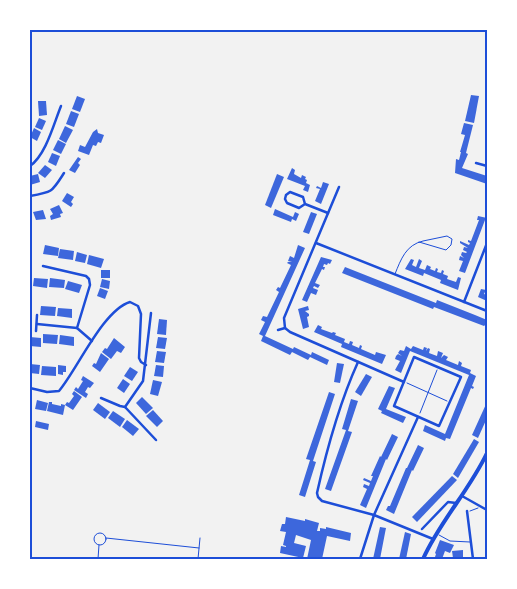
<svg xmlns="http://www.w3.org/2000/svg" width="517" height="589" viewBox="0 0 517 589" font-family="Roboto,sans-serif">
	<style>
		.building { fill: #3d67dc }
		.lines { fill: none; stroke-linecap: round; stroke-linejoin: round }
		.path { stroke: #1d4ed8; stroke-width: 1 }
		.service { stroke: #1d4ed8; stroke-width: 1 }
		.minor { stroke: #1d4ed8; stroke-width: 2.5 }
		.secondary { stroke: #1d4ed8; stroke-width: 4 }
		.neatline { fill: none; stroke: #1d4ed8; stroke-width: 2 }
	</style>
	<rect width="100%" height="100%" fill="#f2f2f2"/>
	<g class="building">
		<path d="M471 95 479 96 474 123 465 121Z"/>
		<path d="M77 96 85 99 80 112 72 109Z"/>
		<path d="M38 101H46L47 115 39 116Z"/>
		<path d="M71 111 79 114 74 127 66 124Z"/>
		<path d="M39 118 46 121 42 130 35 127Z"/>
		<path d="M464 123 473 125 466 153 468 154 462 168 487 176V184L455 173 456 159 459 160 461 152H460L465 135 461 134Z"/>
		<path d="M65 126 73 130 66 143 59 139Z"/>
		<path d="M34 128 41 132 37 141 30 137Z"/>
		<path d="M97 129 98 133 104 135 101 143 98 142 96 146 93 145 89 155 78 151 80 145 85 147 93 132Z"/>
		<path d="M58 140 66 144 61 154 53 150Z"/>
		<path d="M52 153 60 156 56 166 48 162Z"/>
		<path d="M78 157 81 159 78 163 80 165 75 173 69 170Z"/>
		<path d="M45 165 52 170 45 178 38 173Z"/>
		<path d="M292 168 295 170 294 174 301 178 302 175 306 177 305 179 307 180 306 183 310 185 308 192 303 190 305 186 287 179Z"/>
		<path d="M38 174 40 182 30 185V176Z"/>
		<path d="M277 174 284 177 271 208 265 205Z"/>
		<path d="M323 182 329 184 321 204 315 201 320 189 316 188 317 186 321 188Z"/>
		<path d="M67 193 74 197 71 202 73 204 71 207 62 201Z"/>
		<path d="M59 205 63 213 60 214 61 217 51 220 50 216 53 214 50 209Z"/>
		<path d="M275 209 293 217 295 212 299 214 296 221 292 219 291 222 273 215Z"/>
		<path d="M43 210 46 219 36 220 33 212Z"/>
		<path d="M311 212 317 214 309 234 303 232Z"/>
		<path d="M478 216 487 218V221L485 220 465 273 459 271 463 261 459 260 460 256 464 258 461 255 462 252 466 253 467 252 463 250 464 247 468 248 460 243V241L469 245 470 243 468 242V240L471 241 479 220H477Z"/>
		<path d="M45 245 59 248 58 256 43 254Z"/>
		<path d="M298 245 305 248 265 336 293 349 294 347 311 355 312 352 329 360 327 365 310 357 308 360 292 352 290 355 261 341 263 336 259 334 265 322 261 320 263 316 267 317 279 292 276 290 278 287 280 288 291 265 287 263 288 262H292L288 261 290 256 294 258Z"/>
		<path d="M60 249 74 251 73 260 58 258Z"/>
		<path d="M77 252 87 255 85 263 75 261Z"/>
		<path d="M89 255 104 259 101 268 87 264Z"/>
		<path d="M321 257 332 260 330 264 328 263 327 265 324 264 323 267H325L324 270 322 269 315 283 320 285 318 288 314 286 313 288 318 290 316 295 311 293 307 302 302 300Z"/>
		<path d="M411 259 414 260 412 265 416 267 419 259 422 261 419 268 425 270 427 265 431 267 430 269 435 271 436 268 438 269 437 272 441 273 442 270 444 271 443 274 448 276 447 279 456 282 458 277 461 278 458 290 440 283 441 280 424 273 423 276 405 269Z"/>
		<path d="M345 267 436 303 437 300 475 315 487 320V323L484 326 434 307 433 309 347 275 342 273Z"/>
		<rect x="101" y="270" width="9" height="8"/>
		<path d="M34 278 48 279 47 288 33 286Z"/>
		<path d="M50 278 65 280 64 288 49 287Z"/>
		<path d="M102 279 110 281 109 289 100 287Z"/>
		<path d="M68 281 82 285 79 293 65 289Z"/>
		<path d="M100 288 108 291 105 299 97 296Z"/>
		<path d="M481 289 486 290 484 294 487 295V301L478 297Z"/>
		<path d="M41 306 56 307 55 316 40 315Z"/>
		<path d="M308 306 309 310 305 311 309 314V316L307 317 309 327 303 329 298 309Z"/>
		<path d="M58 308 72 309V318L57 316Z"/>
		<path d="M159 319 167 320 166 335 157 334Z"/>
		<path d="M318 325 322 327 321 329 332 333 333 332 336 333 335 335 345 339 344 342 349 344 350 341 353 342 352 345 359 348 360 345 362 346 361 349 375 355 376 352 386 355 382 364 341 347 342 344 314 332Z"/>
		<path d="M43 334 58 335 57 344 43 343Z"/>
		<path d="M60 335 74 337V346L59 344Z"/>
		<path d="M30 337 41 338V347L30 346Z"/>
		<path d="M158 337 167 338 165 349 156 348Z"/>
		<path d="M114 338 125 347 121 353 117 351 111 359 102 352 105 348 107 349Z"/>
		<path d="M406 346 411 349 413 346 423 350 424 347 427 348 426 351 428 348 430 349 429 353 437 356 438 351 443 353 441 358 444 355 448 357 446 360 458 365 459 361 462 363 461 366 471 370 470 373 476 376 472 386 474 387 473 389 471 388 450 439 446 438 445 441 423 431 425 425 445 434 469 375 410 351 401 373 395 370 400 361 395 359 396 356 398 354 402 356 398 353 400 350 404 351Z"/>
		<path d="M157 351 166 352 164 363 155 362Z"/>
		<path d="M101 353 109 359 100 372 92 366 94 363 96 364Z"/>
		<path d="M337 363 344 364 340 383 334 382Z"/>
		<path d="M30 364 40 365 39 374 30 373Z"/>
		<path d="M58 365 66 366V372H63V375L58 374Z"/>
		<path d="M156 365 164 366 163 377 154 376Z"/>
		<path d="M42 366 56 367V376L41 375Z"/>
		<path d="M130 367 138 372 132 381 124 376Z"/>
		<path d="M366 374 372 377 361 396 355 392Z"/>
		<path d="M83 376 94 383 90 388 88 387 85 392 88 394 86 398 74 390 76 387 78 389 83 381 81 380Z"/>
		<path d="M123 379 130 384 124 393 117 388Z"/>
		<path d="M153 380 162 382 158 396 150 394Z"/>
		<path d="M389 386 395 388 386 409 406 417 403 423 381 413 382 411 378 409Z"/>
		<path d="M74 391 82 397 73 410 65 405 67 402 69 403 74 396 72 394Z"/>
		<path d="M329 392 335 394 313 461 316 462 305 497 299 495 310 460 306 459Z"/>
		<path d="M142 397 153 408 146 414 136 403Z"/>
		<path d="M351 399 358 401 348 431 352 432 331 491 325 489 346 430 342 429Z"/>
		<path d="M37 400 48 403 46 411 35 409Z"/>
		<path d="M49 402H52V404L61 406V404L65 405 63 415 47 411Z"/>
		<path d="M487 402V418L478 438 472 435Z"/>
		<path d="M98 403 110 412 105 419 93 410Z"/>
		<path d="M153 410 163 421 157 427 146 416Z"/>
		<path d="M113 411 125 419 120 427 108 418Z"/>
		<path d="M127 420 139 429 133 436 122 427Z"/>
		<path d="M36 421 49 424 48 430 35 427Z"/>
		<path d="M392 434 398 437 387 460 386 459 366 508 360 505 367 489 363 487 364 484 369 486 370 483 363 480 364 478 371 481 373 476H371L380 456 381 457Z"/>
		<path d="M474 439 479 442 458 478 453 474Z"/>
		<path d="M418 445 424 448 413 471 412 470 394 514 386 510 388 506H390L406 468H407Z"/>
		<path d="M452 476 457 480 417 522 412 517Z"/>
		<path d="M286 517 305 521V519L319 523 317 531H320V528L326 529V527L351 533 350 541 327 536 322 559H307L311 540 296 535 294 543 306 546 303 558 280 553 281 546 286 547V546L283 545 286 532 280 531 282 524H285Z"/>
		<path d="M380 527 386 528 385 533 380 559H373Z"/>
		<path d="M405 532 411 534 406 559H399Z"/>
		<path d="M440 540 454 545 450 553 445 551 442 559 435 557 436 554 435 553Z"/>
		<path d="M463 550V557L453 558 452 551Z"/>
	</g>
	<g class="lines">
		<g class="path">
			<path d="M407 383 447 401"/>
			<path d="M420 413 437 370"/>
			<path d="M470 511 478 508"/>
		</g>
		<g class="service">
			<path d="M395 274C401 259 406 245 423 241L447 236 452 239 451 245 446 250 419 242"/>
			<circle cx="100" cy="539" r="6"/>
			<path d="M439 535 450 541 470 542"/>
			<path d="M106 538 199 548"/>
			<path d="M98 559 99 545"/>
			<path d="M198 559 200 538"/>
		</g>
		<g class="minor">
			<path d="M476 163 487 166"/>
			<path d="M30 166C46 155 54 123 61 106"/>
			<path d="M30 196C53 192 52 192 64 173"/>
			<path d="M305 204 303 197 290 192 286 195 285 199 287 203 299 208 305 204 328 213"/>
			<path d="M316 243 487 311"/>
			<path d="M43 266 86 276 89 279 90 285 77 328 92 341"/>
			<path d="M464 302 487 243"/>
			<path d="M37 324 77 328"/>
			<path d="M285 328 284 318 339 187"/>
			<path d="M278 330 285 328 290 332 404 382"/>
			<path d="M36 331 37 315"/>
			<path d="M414 357 461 377 439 426 394 406Z"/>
			<path d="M358 362C339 404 327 448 317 493L318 497 322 501 374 515 433 539"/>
			<path d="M30 388 47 392 59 391C77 370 103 310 130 302L138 306 141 314 139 358 141 362 146 365"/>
			<path d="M101 398 120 406 125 407 156 440"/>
			<path d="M125 407 143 381 151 313"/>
			<path d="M462 496 487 510"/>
			<path d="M467 511 473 559"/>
			<path d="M422 529 448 502 456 503"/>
			<path d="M360 559 374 515 418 417"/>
		</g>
		<path class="secondary" d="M423 559C440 521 469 491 487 453"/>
	</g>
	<rect width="517" height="589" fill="none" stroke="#ffffff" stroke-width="62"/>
	<rect x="31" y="31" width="455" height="527" class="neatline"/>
</svg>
